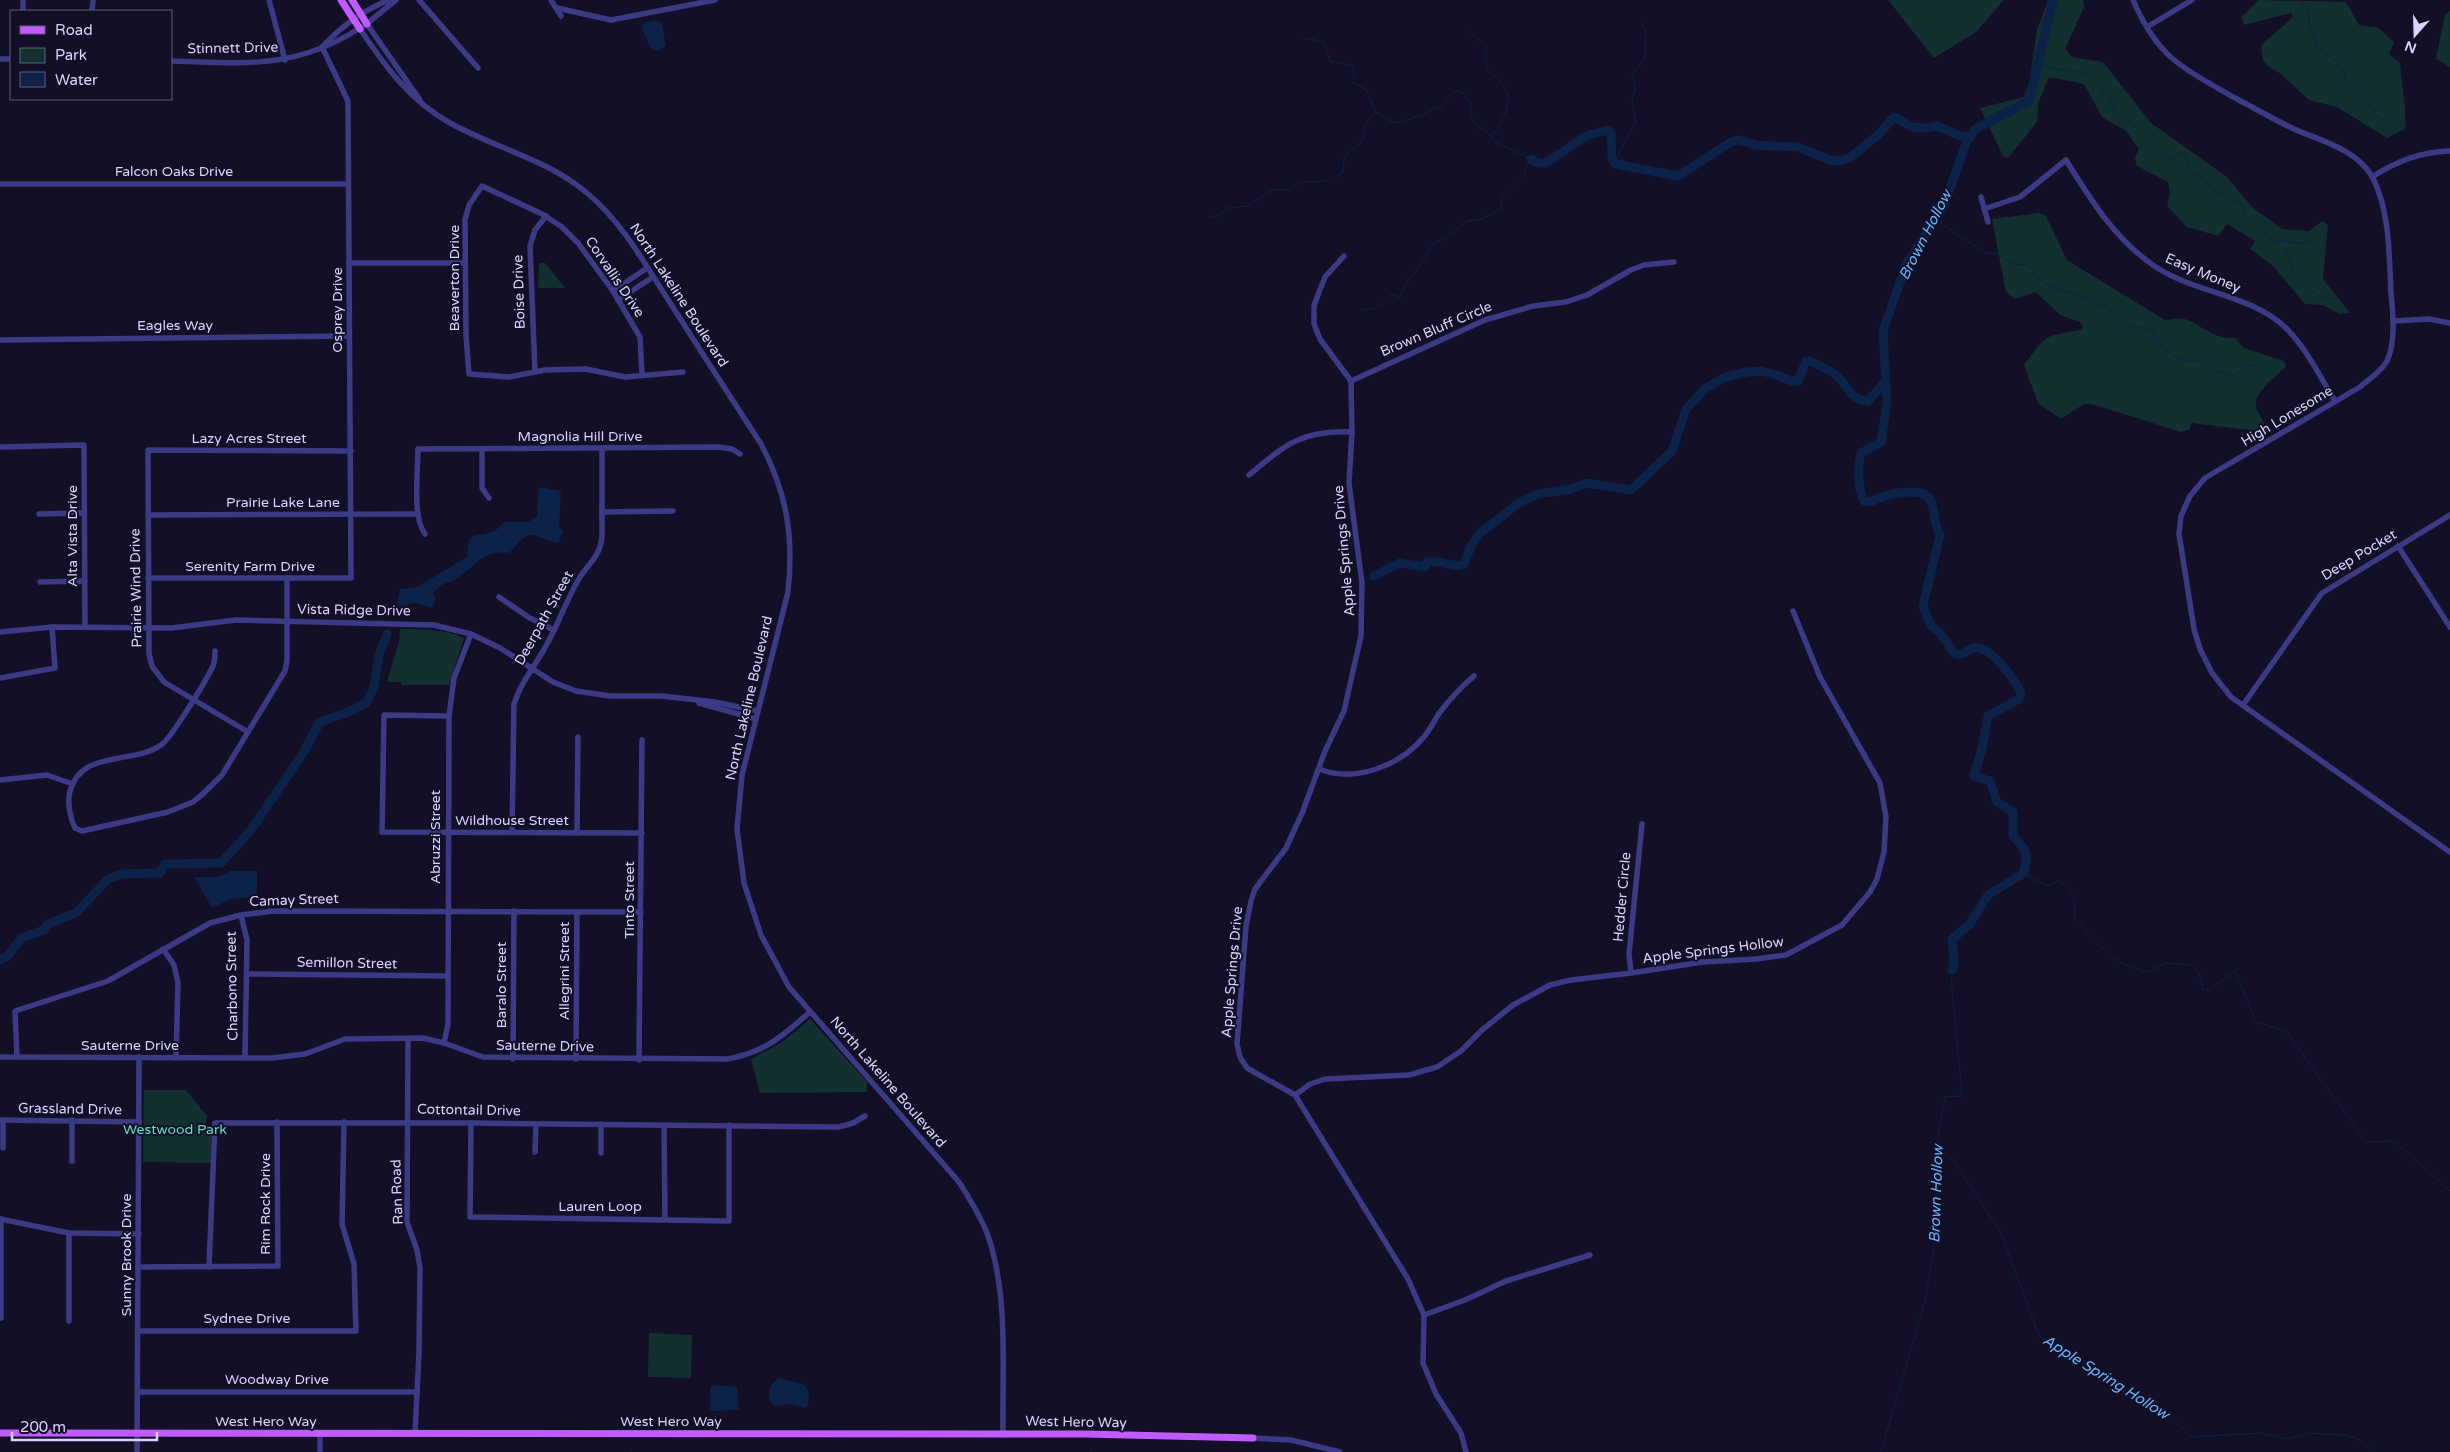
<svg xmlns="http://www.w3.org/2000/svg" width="2450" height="1452" viewBox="0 0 2450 1452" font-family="'Varela Round',sans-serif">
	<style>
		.green { fill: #12302f }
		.water { fill: #0c2248 }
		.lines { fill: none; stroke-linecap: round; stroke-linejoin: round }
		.stream { stroke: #0c2248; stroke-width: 1 }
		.river { stroke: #0c2248; stroke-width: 9 }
		.minor { stroke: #3d3a85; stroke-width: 5.5 }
		.major { stroke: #c25bff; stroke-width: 7 }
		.labels { text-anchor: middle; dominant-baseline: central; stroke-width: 4; stroke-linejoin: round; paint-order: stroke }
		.street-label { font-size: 14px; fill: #d9d4ff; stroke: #130f26 }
		.park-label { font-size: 14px; fill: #5fe0c0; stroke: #130f26 }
		.water-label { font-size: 15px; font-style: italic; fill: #62b6ff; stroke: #130f26 }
	</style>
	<rect width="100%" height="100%" fill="#130f26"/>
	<g class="green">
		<path d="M1888 0H2004L1976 32 1934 58Z"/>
		<path d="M2048 0H2083L2084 7 2065 49 2072 57 2103 62 2151 123 2227 177 2252 207 2282 229 2309 231 2322 221 2328 225 2323 279 2350 313 2339 314 2323 305 2305 304 2273 266 2250 249 2255 241 2227 224 2218 236 2187 227 2167 206 2170 194 2168 182 2137 166 2135 158 2139 149 2126 131 2102 117 2084 84 2049 77 2039 101 2037 122 2008 158 2003 156 1980 108 2024 97 2029 84 2037 30Z"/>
		<path d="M2259 0 2346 2 2359 25 2377 27 2394 42 2389 54 2400 63C2401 78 2408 119 2405 129L2387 138 2337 107 2309 100 2281 74 2268 66 2263 60 2261 45 2293 17 2291 13 2244 25 2241 17Z"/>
		<path d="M2450 11V67L2436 59 2445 14Z"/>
		<path d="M2039 213 2046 216 2067 260 2165 320C2171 320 2180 317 2185 319 2204 326 2212 339 2235 338L2244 348 2284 361 2286 367C2276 377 2250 394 2257 410 2261 418 2266 423 2266 432L2191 423 2190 429 2181 432 2092 404H2084L2061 419 2038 403 2024 365C2047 334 2044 336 2081 330L2083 326 2080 322 2060 315 2036 292 2015 299 2006 292 1992 219Z"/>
		<path d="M539 263H545L565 288H538Z"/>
		<path d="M400 629C421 629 445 629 464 638L449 685H401V682H387L399 641Z"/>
		<path d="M810 1019 867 1082V1092L760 1093 751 1059 781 1043Z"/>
		<path d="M144 1090H186L207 1116 206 1123 211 1131V1163L143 1162Z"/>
		<path d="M649 1333 692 1335 691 1378 648 1377Z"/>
	</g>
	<g class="water">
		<path d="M656 20 662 24 666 46 657 51 650 47 641 26 646 22Z"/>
		<path d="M541 487 561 491 559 527 564 531 558 543C527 537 536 524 509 553 484 550 478 564 459 577 448 585 446 579 433 593L436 598 432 608 415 603 400 606 397 603 400 589 415 588 467 557 469 540 473 536 494 532 504 522H528L537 516 538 490Z"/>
		<path d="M230 871H257V897L231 899 212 908 194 877H219Z"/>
		<path d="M779 1378 805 1385C809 1391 811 1401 806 1408L789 1404 775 1406 771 1403C767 1392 769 1385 779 1378Z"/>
		<path d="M712 1385 737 1387 739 1410 713 1411 710 1409V1389Z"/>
	</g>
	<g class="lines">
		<g class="stream">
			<path d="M2298 0 2309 10V25L2313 37 2320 50 2335 60 2345 74 2344 80 2352 91 2374 110 2376 116 2390 124"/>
			<path d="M1469 32C1493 49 1484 44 1487 69 1519 97 1511 103 1492 137"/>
			<path d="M1302 38 1316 40 1324 43 1330 61 1351 65 1354 72 1353 83 1366 89 1376 113"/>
			<path d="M2039 61C2050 74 2076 68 2089 74L2103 88V92L2109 98 2115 112 2150 136 2155 146 2171 160 2179 153 2185 155 2189 171 2203 179 2216 192 2240 202 2245 214 2258 229 2286 249 2295 275 2310 290 2323 297 2335 299"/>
			<path d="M1629 167 1618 154 1636 122 1632 99 1635 89 1632 75 1645 58 1646 29 1642 26V21"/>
			<path d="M1335 177 1343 173 1344 157 1362 142C1366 129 1362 121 1377 113L1392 122H1402L1441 107 1454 91H1461L1471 103 1470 115 1477 127 1484 129 1497 143 1531 159 1526 166 1524 176 1502 197 1500 210 1479 220 1467 221 1446 238 1434 243 1416 272 1409 278 1400 297 1391 294C1384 302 1374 312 1362 310"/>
			<path d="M1209 216 1214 218 1228 208 1248 206 1271 190H1290L1299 182H1316L1327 180"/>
			<path d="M1937 216 1943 225 1976 247 1989 254 1995 253 2011 264 2028 265 2038 278 2047 285 2108 307 2112 316 2125 325 2151 329C2157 345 2174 361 2192 361 2196 362 2199 360 2203 362 2217 369 2218 374 2235 375L2248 366 2259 364"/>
			<path d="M2274 240C2301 241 2293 250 2320 235"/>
			<path d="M404 607 408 604"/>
			<path d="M2024 873 2047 886 2058 881C2075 888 2075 903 2075 919 2101 946 2109 963 2148 972L2166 963 2191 965 2199 972 2203 990H2209L2235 971 2256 1022 2286 1031 2366 1142 2394 1141 2450 1191"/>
			<path d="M1936 1148 1953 1160 2001 1233 2039 1336 2170 1417 2192 1437 2259 1433 2288 1439 2309 1433 2346 1435 2358 1439 2376 1452"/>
			<path d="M630 1450 631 1452"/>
			<path d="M1091 1452V1450"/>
			<path d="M1881 1452 1925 1301 1936 1235V1148L1945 1097 1962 1096 1951 976"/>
		</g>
		<g class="river">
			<path d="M1531 159 1538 163H1546L1586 136 1607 130 1611 133 1612 158 1615 164 1678 176 1731 142 1738 140 1756 145 1798 147 1830 160 1838 161 1850 158 1879 134 1894 117 1912 127 1926 128 1937 126 1960 136 1970 137"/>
			<path d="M1374 576 1400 563 1425 567 1427 562C1440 559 1453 569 1464 564L1471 546 1480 533 1519 503 1538 494 1571 489 1586 483 1631 490 1672 451 1686 409 1706 388 1725 377 1747 372 1761 371 1777 375 1792 381H1798L1806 361H1810C1819 365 1831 370 1838 377 1850 388 1848 399 1868 401L1885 382"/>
			<path d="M0 960 9 955 21 938 44 930 47 925 77 912 107 880 121 874 160 873 165 864 221 863 251 830 303 753 320 722 351 711 367 702 374 687 379 655 387 634"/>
			<path d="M1952 970 1954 963 1952 939 1969 925 1988 895 2024 873C2028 852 2028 852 2013 836V812L1997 802 1990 781 1974 776 1982 749 1988 716 2019 699 2021 693C2015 680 1990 644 1974 648 1967 650 1963 656 1955 654L1940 633 1931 626 1923 606 1940 535C1939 531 1936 528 1936 524 1934 517 1934 508 1931 501 1922 484 1883 495 1870 502L1864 501C1858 488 1857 467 1861 453L1881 442 1887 402 1883 331 1906 265 1944 205 1967 141 1975 129 2029 101 2053 0"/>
		</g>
		<g class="minor">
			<path d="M269 0 285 60"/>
			<path d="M419 0 478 68"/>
			<path d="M551 0 561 16"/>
			<path d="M2133 0C2142 21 2155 44 2173 59 2192 75 2216 87 2237 99 2256 109 2275 120 2294 129 2321 141 2357 149 2373 178 2390 213 2389 255 2391 293 2393 313 2396 342 2387 361 2381 372 2369 379 2360 387L2205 478 2190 496 2181 516 2179 534 2194 629 2200 649 2212 673 2231 697 2450 852"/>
			<path d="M557 8 611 20 715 0"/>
			<path d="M23 11V0"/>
			<path d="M92 11 93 0"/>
			<path d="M367 24 420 100"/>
			<path d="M2147 27 2192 0"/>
			<path d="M360 29C385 66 410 101 450 123 495 148 547 159 587 193 621 221 643 261 667 298 698 347 729 395 761 444 787 493 794 537 788 592L742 775 737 829 744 883 761 935 789 987 959 1182C969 1198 980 1215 987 1233 1009 1294 1002 1369 1003 1434"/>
			<path d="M324 45C342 26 364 10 389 0"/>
			<path d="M0 59H11"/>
			<path d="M171 61C245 63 294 70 360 28 373 20 384 9 396 0"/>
			<path d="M2372 177C2397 161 2420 152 2450 151"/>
			<path d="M0 184H348"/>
			<path d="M1981 197 1988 222"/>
			<path d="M1984 209 2020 197 2066 160C2090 199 2116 241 2156 267 2195 293 2252 295 2286 328 2307 349 2320 377 2335 401"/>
			<path d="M1344 256 1325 277 1319 292 1314 306V324L1320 339 1351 381 1352 432 1349 483 1362 583 1361 636 1344 711 1325 751 1303 811 1286 848 1255 889 1251 901 1246 926 1237 1044 1240 1057 1247 1068 1295 1095 1408 1279 1424 1315 1423 1363 1436 1394 1461 1433 1466 1452"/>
			<path d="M349 263H465"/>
			<path d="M613 291 647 268"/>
			<path d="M618 300 653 277"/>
			<path d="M2393 321 2429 319 2450 323"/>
			<path d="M0 340 349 336"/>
			<path d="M535 372 530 246 535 230 546 216"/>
			<path d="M642 375 640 337 613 291 578 243 562 227 542 214 482 186 469 205 465 220 466 335 469 374 509 377 545 370 586 369 625 377 683 372"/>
			<path d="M1351 381 1485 320 1533 306 1566 302 1587 295 1631 270 1644 265 1674 262"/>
			<path d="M0 447 84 445 85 627"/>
			<path d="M482 449V488L489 498"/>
			<path d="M1249 475C1286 444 1302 430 1352 432"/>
			<path d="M602 512 673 511"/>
			<path d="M39 514 84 513"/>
			<path d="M148 515 418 514"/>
			<path d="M425 534C412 517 418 471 418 449L718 447 732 449 740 454"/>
			<path d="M2398 546 2450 627"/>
			<path d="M148 578H351L348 101 322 47"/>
			<path d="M40 582 85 581"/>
			<path d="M499 597 530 618 554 630"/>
			<path d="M0 632 52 627 171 628 236 620 434 625 471 634 500 648 553 682 576 691 610 696H662L715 702 757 711"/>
			<path d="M215 651C215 656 215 661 213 666 207 679 171 739 161 745 133 765 82 749 70 791 67 802 70 818 75 828L82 831 168 812 193 802 204 793 222 775 285 671 287 661V578"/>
			<path d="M0 678 55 668 52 627"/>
			<path d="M699 703 756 719"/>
			<path d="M2243 705 2322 593 2450 515"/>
			<path d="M449 716 384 715 382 832 642 833"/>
			<path d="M248 732 164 682 152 666 149 654 148 450 351 451"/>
			<path d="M1319 769C1355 783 1399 766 1423 738 1430 730 1434 721 1440 712 1450 699 1461 687 1474 676"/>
			<path d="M0 780 47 775 73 784"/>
			<path d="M512 832 514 704C521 681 536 665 547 644 558 624 566 602 577 582 586 565 601 557 602 536V448"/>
			<path d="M577 833 578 737"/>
			<path d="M241 915 247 940 245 1058"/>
			<path d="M163 949 174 965 178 983 176 1058"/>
			<path d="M1631 973 1629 954 1642 824"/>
			<path d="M247 974 448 976"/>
			<path d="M408 1039 407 1222 417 1250 420 1268 419 1353 415 1433"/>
			<path d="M444 1043 448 1024 449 716 454 678 471 634"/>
			<path d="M0 1057 272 1058 305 1054 345 1039 423 1038 444 1043 483 1057 728 1059C767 1051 781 1037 810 1012"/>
			<path d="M17 1057 15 1011 108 981 210 923 241 915 273 911 641 912"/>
			<path d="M513 1059 514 911"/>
			<path d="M576 1059 577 912"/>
			<path d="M639 1060 642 740"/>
			<path d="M1295 1095 1310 1084 1325 1079 1409 1075 1437 1067 1461 1051 1482 1030 1513 1005 1550 985 1571 980 1631 973 1703 962 1756 959 1786 955 1842 925 1870 892 1877 879 1884 852 1886 817 1880 783 1820 677 1793 611"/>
			<path d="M0 1120 139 1122"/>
			<path d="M471 1123 470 1217 729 1221V1125"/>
			<path d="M664 1125 665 1219"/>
			<path d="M3 1148V1120"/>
			<path d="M535 1152 536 1124"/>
			<path d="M601 1153V1124"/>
			<path d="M72 1161V1120"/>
			<path d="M0 1219 69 1233 139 1234"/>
			<path d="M1 1219V1318"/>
			<path d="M139 1267 278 1266 277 1122"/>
			<path d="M209 1267 215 1123H471L839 1127 853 1123 865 1116"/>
			<path d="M1424 1315 1465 1300 1506 1281 1590 1255"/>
			<path d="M69 1321V1233"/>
			<path d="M139 1331H356L354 1264 342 1224 344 1122"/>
			<path d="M138 1392H417"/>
			<path d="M1253 1438 1291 1440 1340 1452"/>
			<path d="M137 1452 139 1057"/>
			<path d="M320 1452V1433"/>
		</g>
		<g class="major">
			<path d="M341 0 360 29"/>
			<path d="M352 0 367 24"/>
			<path d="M0 1433 1085 1434 1253 1438"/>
		</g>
	</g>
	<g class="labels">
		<g class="street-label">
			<text transform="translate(233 48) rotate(-1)">Stinnett Drive</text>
			<text x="174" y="171">Falcon Oaks Drive</text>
			<text transform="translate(2203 273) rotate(23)">Easy Money</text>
			<text transform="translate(615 277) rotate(56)">Corvallis Drive</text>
			<text transform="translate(454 278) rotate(-90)">Beaverton Drive</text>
			<text transform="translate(519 292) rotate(-92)">Boise Drive</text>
			<text transform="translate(679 295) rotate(57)">North Lakeline Boulevard</text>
			<text transform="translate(337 310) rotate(-90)">Osprey Drive</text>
			<text x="175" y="325">Eagles Way</text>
			<text transform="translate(1436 329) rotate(-23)">Brown Bluff Circle</text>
			<text transform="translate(2287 416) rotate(-31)">High Lonesome</text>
			<text x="580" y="436">Magnolia Hill Drive</text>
			<text x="249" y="438">Lazy Acres Street</text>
			<text x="283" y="502">Prairie Lake Lane</text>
			<text transform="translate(72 536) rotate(-90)">Alta Vista Drive</text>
			<text transform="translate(1344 551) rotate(-95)">Apple Springs Drive</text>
			<text transform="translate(2359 555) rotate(-31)">Deep Pocket</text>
			<text x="250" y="566">Serenity Farm Drive</text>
			<text transform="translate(136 588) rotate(-91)">Prairie Wind Drive</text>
			<text transform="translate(354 610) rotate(1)">Vista Ridge Drive</text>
			<text transform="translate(544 618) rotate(-61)">Deerpath Street</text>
			<text transform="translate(749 698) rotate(-77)">North Lakeline Boulevard</text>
			<text x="512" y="820">Wildhouse Street</text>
			<text transform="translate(435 837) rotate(-90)">Abruzzi Street</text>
			<text transform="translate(1622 897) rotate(-85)">Hedder Circle</text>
			<text transform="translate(294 900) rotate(-2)">Camay Street</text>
			<text transform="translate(629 900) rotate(-90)">Tinto Street</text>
			<text transform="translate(1713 950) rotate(-7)">Apple Springs Hollow</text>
			<text transform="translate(347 963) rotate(1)">Semillon Street</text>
			<text transform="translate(564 971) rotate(-90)">Allegrini Street</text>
			<text transform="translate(1232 972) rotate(-85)">Apple Springs Drive</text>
			<text transform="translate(501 985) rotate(-90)">Baralo Street</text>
			<text transform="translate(232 986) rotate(-91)">Charbono Street</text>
			<text x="130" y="1045">Sauterne Drive</text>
			<text transform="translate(545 1046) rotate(1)">Sauterne Drive</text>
			<text transform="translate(888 1082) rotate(49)">North Lakeline Boulevard</text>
			<text transform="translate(70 1109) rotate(1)">Grassland Drive</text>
			<text transform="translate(469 1110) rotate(1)">Cottontail Drive</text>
			<text transform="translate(397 1192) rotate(-92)">Ran Road</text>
			<text transform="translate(265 1204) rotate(-90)">Rim Rock Drive</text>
			<text x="600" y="1206">Lauren Loop</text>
			<text transform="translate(126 1255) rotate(-90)">Sunny Brook Drive</text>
			<text x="247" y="1318">Sydnee Drive</text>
			<text x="277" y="1379">Woodway Drive</text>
			<text x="266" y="1421">West Hero Way</text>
			<text x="671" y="1421">West Hero Way</text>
			<text transform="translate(1076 1422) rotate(1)">West Hero Way</text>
		</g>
		<g class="park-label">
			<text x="175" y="1129">Westwood Park</text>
		</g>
		<g class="water-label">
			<text transform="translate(1925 235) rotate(-63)">Brown Hollow</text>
			<text transform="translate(1936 1194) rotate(-88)">Brown Hollow</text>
			<text transform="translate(2106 1377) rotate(32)">Apple Spring Hollow</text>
		</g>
	</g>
	<rect x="10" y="10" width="162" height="90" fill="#130f26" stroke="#625e7d"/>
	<rect x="20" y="26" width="25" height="8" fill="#c25bff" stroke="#625e7d"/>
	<text x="55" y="35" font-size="15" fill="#d9d4ff">Road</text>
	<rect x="20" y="48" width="25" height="15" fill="#12302f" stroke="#625e7d"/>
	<text x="55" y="60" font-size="15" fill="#d9d4ff">Park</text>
	<rect x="20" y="72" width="25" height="15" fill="#0c2248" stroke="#625e7d"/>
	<text x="55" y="85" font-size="15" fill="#d9d4ff">Water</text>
	<g transform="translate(2415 35) rotate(200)" stroke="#130f26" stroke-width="4" paint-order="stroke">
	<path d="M0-4L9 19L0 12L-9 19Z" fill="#d9d4ff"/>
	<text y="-8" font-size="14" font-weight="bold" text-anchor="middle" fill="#d9d4ff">N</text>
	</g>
	<path d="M12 1432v8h145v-8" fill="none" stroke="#d9d4ff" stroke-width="2.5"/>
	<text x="20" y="1432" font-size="15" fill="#d9d4ff" stroke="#130f26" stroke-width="4" paint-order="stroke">200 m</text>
</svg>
